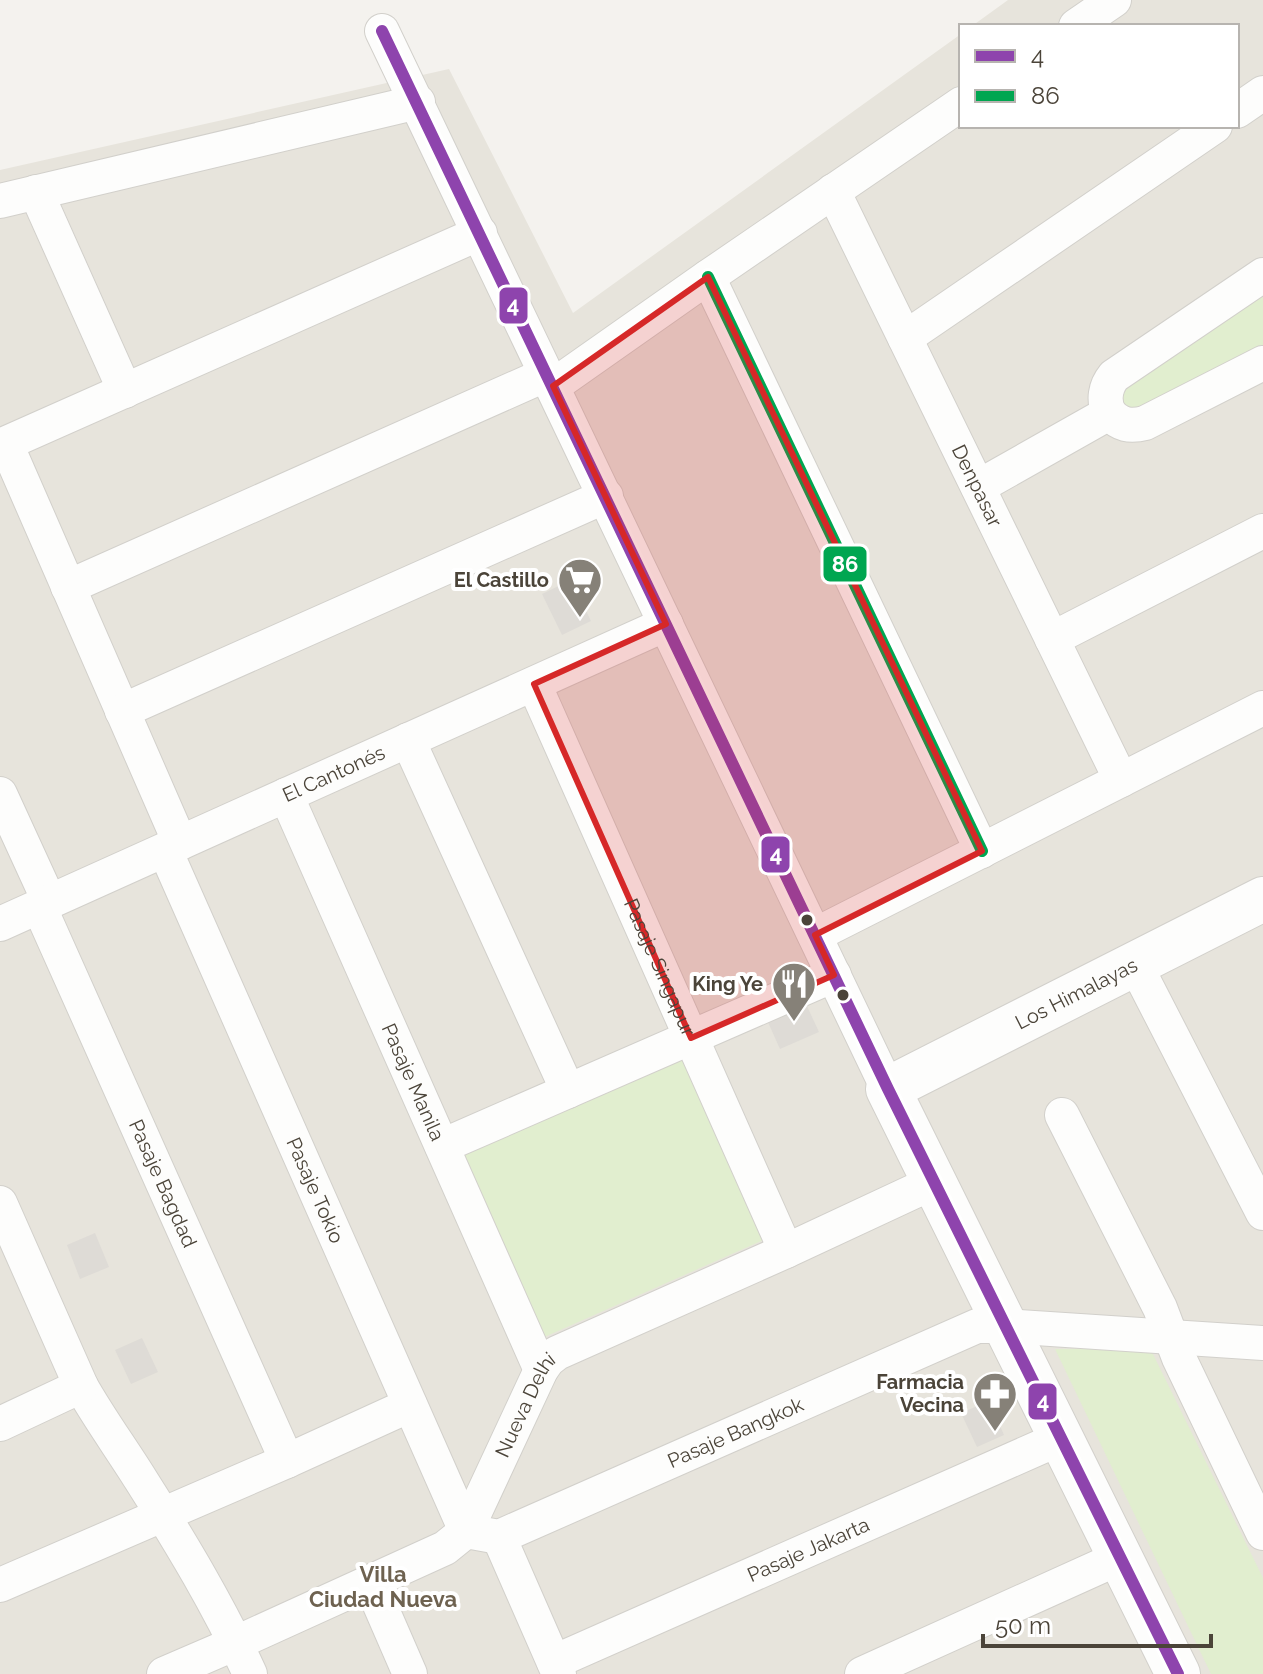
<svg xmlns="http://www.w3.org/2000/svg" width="1263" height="1674" viewBox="0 0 1263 1674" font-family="Raleway,sans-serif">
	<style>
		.residential { fill: #e7e4dc }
		.green { fill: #e1eecf }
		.building { fill: #dedbd6 }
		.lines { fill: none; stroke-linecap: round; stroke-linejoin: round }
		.minor-casing { stroke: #d2d0cb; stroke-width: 36 }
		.tertiary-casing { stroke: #d2d0cb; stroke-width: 46 }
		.minor { stroke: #fdfdfc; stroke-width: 34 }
		.tertiary { stroke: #fdfdfc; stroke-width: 44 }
		.bus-1-casing { stroke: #fff; stroke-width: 18 }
		.bus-2-casing { stroke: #fff; stroke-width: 18 }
		.bus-1 { stroke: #8e44ad; stroke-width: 12 }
		.bus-2 { stroke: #00a651; stroke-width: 12 }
		.marked { fill: #d62828; fill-opacity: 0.2; stroke: #d62828; stroke-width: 6; stroke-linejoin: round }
		.bus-dot { fill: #4b4439; stroke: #fff; stroke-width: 3 }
		.labels { text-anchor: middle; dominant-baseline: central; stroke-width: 8; stroke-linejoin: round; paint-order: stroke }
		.street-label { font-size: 20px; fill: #4b4439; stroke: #fff }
		.poi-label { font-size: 20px; font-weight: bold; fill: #4b4439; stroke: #fff; text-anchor: end }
		.neighbourhood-label { font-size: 22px; font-weight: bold; fill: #6e6250; stroke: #fff }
		.line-badge { stroke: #fff; stroke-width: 3 }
		.badge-label { font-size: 22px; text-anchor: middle; font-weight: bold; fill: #fff }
	</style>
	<rect width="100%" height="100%" fill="#f4f2ee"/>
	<path class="residential" d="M1008 0H1263V1674H0V170L449 69 573 313 961 34V126H1237V26H972Z"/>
	<g class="green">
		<path d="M1263 283V349L1130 413 1115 393Z"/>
		<path d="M685 1048 770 1237 540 1339 455 1150Z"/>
		<path d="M1150 1348 1263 1578V1674H1211L1055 1349Z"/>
	</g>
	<g class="building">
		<path d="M571 580 591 621 562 635 542 594Z"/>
		<path d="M806 1004 819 1032 780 1049 767 1020Z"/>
		<path d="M95 1233 109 1267 80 1279 67 1245Z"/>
		<path d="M142 1338 158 1372 131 1384 115 1350Z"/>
		<path d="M989 1401 1004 1435 977 1447 961 1413Z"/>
	</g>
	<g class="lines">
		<g class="minor-casing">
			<g id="minor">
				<path d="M1076 26 1114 0"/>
				<path d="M382 31 888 1089"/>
				<path d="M1237 111 1263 93"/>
				<path id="s1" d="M833 191 1121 780"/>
				<path d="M36 192 125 391"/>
				<path d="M0 201 418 102"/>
				<path d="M708 277 982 851"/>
				<path d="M905 338 1215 126"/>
				<path d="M553 386 708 277 961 104"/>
				<path d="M1109 413C1103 400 1105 387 1114 376L1263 275"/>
				<path d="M1109 413C1120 425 1130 427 1145 423L1263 363"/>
				<path d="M6 444 180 843"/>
				<path d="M0 446 480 233"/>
				<path d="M978 487 1109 413"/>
				<path d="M68 587 547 374"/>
				<path d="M1052 639 1263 531"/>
				<path id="s2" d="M534 684 786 1251"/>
				<path d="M122 711 606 496"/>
				<path d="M408 740 568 1091"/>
				<path d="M0 794 49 901"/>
				<path id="s3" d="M286 795 541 1370"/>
				<path id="s4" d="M165 850 466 1531"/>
				<path id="s5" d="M39 906 287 1461"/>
				<path id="s6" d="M0 924 666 624"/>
				<path d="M815 935 1263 708"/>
				<path d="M1135 964 1263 1213"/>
				<path d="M1062 1115 1160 1308 1179 1358 1263 1533"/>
				<path d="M442 1146 834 975"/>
				<path d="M0 1203 81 1386C99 1418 121 1448 141 1480 181 1543 219 1606 250 1674"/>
				<path d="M0 1424 81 1386"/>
				<path id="s7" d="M466 1531 499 1537 977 1326H1005L1263 1343"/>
				<path d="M499 1537 559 1674"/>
				<path d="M370 1582 410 1674"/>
				<path d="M0 1585 287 1461 410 1405"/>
				<path id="s8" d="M554 1662 1061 1438"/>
				<path id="s9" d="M164 1674 236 1643 445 1548 466 1531 541 1370 548 1360 557 1353 786 1251 934 1182"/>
				<path d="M862 1674 1121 1557"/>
			</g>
		</g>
		<g class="tertiary-casing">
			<g id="tertiary">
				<path id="s10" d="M1178 1674 888 1089 1263 899"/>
			</g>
		</g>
		<use href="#minor" class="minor"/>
		<use href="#tertiary" class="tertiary"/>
		<g class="bus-1-casing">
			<path id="bus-1" d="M382 31 888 1089 1178 1674"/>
		</g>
		<g class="bus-2-casing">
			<path id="bus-2" d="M708 277 982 851"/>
		</g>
		<use href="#bus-1" class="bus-1"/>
		<use href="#bus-2" class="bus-2"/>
	</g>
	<path class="marked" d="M708 277 982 851 815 935 834 975 691 1038 534 684 666 624 553 386Z"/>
	<defs>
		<g id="supermarket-pin" transform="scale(2.3)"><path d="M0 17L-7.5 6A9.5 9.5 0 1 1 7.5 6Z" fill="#868178" stroke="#fff"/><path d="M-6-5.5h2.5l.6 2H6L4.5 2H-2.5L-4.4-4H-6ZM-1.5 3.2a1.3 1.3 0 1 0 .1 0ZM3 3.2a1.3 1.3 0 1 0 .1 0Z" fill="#fff"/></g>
		<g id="restaurant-pin" transform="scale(2.3)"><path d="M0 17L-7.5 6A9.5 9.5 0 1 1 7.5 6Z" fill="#868178" stroke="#fff"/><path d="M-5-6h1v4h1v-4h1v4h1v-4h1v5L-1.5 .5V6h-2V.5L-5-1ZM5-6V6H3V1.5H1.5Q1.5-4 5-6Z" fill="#fff"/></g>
		<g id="pharmacy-pin" transform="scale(2.3)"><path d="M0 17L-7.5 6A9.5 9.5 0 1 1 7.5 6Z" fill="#868178" stroke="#fff"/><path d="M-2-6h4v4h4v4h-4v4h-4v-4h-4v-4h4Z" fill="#fff"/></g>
	</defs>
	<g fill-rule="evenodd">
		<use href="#supermarket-pin" x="580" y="580"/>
		<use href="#restaurant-pin" x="794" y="984"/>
		<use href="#pharmacy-pin" x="995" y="1394"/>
	</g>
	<g class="bus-dot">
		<circle cx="807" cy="920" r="7"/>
		<circle cx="843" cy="995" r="7"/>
	</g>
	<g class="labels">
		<g class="street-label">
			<text stroke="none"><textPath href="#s1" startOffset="328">Denpasar</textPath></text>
			<text stroke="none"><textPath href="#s6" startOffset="366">El Cantonés</textPath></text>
			<text stroke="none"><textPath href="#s2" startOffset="310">Pasaje Singapur</textPath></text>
			<text stroke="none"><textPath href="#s10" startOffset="864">Los Himalayas</textPath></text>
			<text stroke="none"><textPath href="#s3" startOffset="314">Pasaje Manila</textPath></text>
			<text stroke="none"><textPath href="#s5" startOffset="304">Pasaje Bagdad</textPath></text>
			<text stroke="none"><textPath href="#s4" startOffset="372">Pasaje Tokio</textPath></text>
			<text stroke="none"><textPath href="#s9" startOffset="474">Nueva Delhi</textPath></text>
			<text stroke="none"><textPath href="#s7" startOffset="292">Pasaje Bangkok</textPath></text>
			<text stroke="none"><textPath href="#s8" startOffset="278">Pasaje Jakarta</textPath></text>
		</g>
		<g class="poi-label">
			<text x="549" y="580">El Castillo</text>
			<text x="763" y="984">King Ye</text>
			<text x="964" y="1382">Farmacia<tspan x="964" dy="23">Vecina</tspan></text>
		</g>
		<g class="neighbourhood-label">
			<text x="383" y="1574">Villa<tspan x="383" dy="25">Ciudad Nueva</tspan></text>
		</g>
	</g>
	<g class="line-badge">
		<rect x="498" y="286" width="31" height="39" rx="8" fill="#8e44ad"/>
		<rect x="822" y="545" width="46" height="38" rx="8" fill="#00a651"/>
		<rect x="760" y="835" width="31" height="39" rx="8" fill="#8e44ad"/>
		<rect x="1027" y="1382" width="31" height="39" rx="8" fill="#8e44ad"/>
	</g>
	<g class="badge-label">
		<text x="513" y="313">4</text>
		<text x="845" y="572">86</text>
		<text x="776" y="862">4</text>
		<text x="1043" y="1409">4</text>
	</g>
	<rect x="959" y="24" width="280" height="104" fill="#ffffff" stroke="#b7b4b0" stroke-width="2"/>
	<rect x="975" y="50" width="40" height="12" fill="#8e44ad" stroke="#b7b4b0" stroke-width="2"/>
	<text x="1031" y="64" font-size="24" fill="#4b4439">4</text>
	<rect x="975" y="90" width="40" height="12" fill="#00a651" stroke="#b7b4b0" stroke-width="2"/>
	<text x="1031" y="104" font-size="24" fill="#4b4439">86</text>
	<path d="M983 1634v12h228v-12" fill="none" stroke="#4b4439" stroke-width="4"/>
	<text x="995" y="1634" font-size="24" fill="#4b4439" stroke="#ffffff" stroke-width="6" paint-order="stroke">50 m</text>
</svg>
